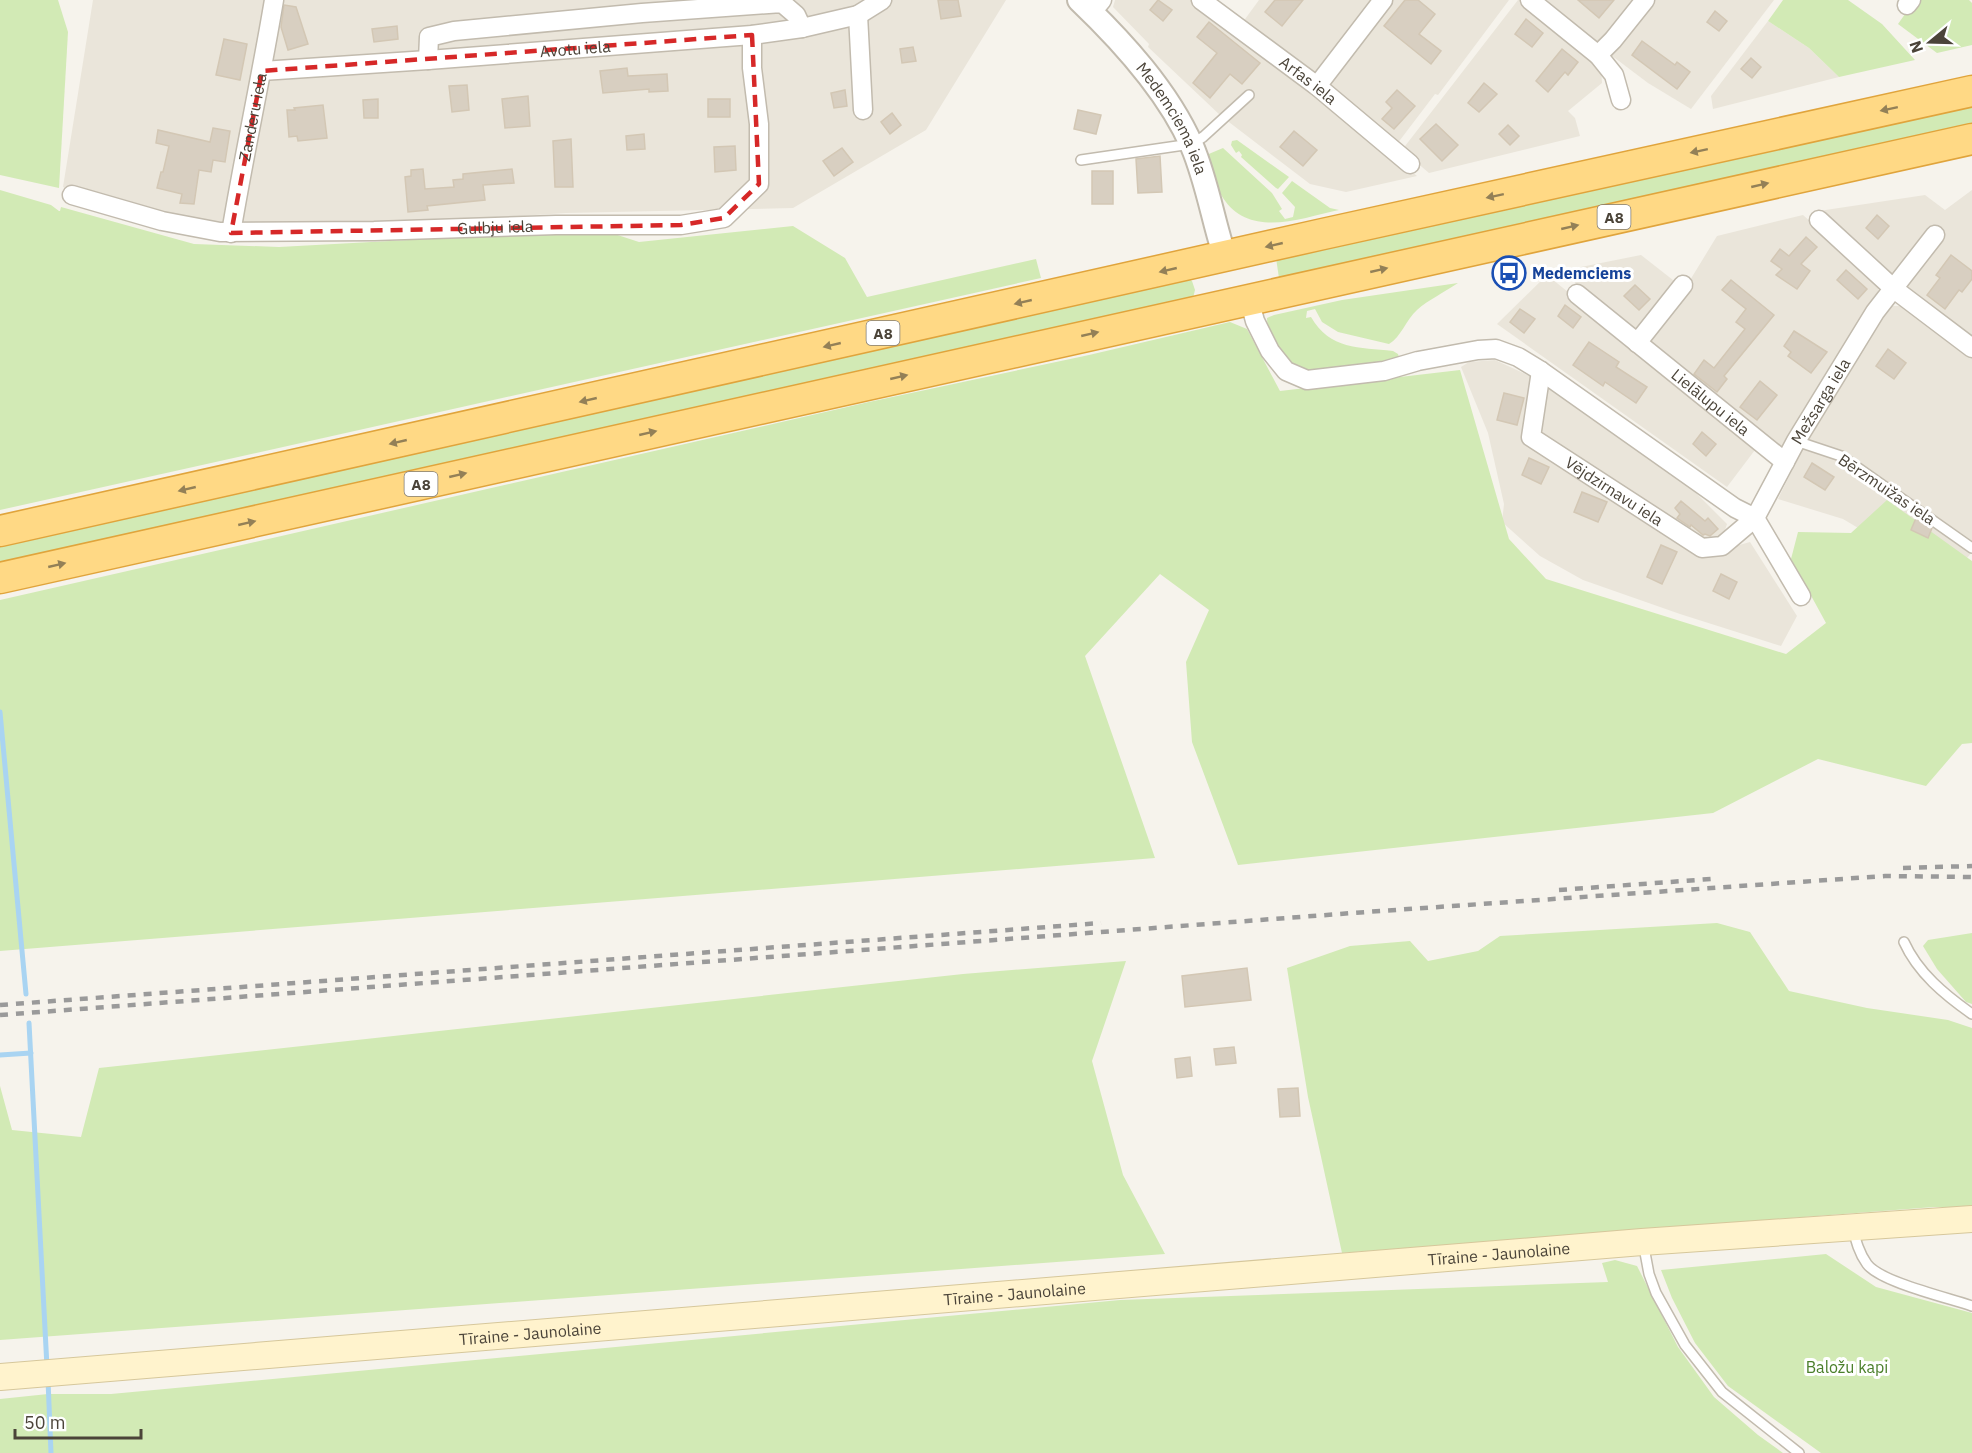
<svg xmlns="http://www.w3.org/2000/svg" width="1972" height="1453" viewBox="0 0 1972 1453" font-family="'IBM Plex Sans',sans-serif">
	<style>
		.residential { fill: #eae5da }
		.green { fill: #d2eab5 }
		.lines { fill: none; stroke-linecap: round; stroke-linejoin: round }
		.stream { stroke: #a9d4f2; stroke-width: 5 }
		.building { fill: #d8cfc1; stroke: #d3c7b4; stroke-width: 1.5 }
		.service-casing { stroke: #c2bbae; stroke-width: 12 }
		.minor-casing { stroke: #c2bbae; stroke-width: 21 }
		.tertiary-casing { stroke: #c2bbae; stroke-width: 26 }
		.secondary-casing { stroke: #d6c79b; stroke-width: 28 }
		.trunk-casing { stroke: #e0a43c; stroke-width: 33 }
		.service { stroke: #fff; stroke-width: 9 }
		.minor { stroke: #fff; stroke-width: 18 }
		.tertiary { stroke: #fff; stroke-width: 22 }
		.secondary { stroke: #fff3cd; stroke-width: 26 }
		.trunk { stroke: #ffd985; stroke-width: 30 }
		.rail { stroke: #9a9a9a; stroke-width: 4.5; stroke-dasharray: 8 8; stroke-linecap: butt }
		.oneway { fill: #938057 }
		.marked { fill: none; stroke: #d62828; stroke-width: 4.5; stroke-dasharray: 12 8; stroke-linejoin: round }
		.labels { text-anchor: middle; dominant-baseline: central; stroke-width: 6; stroke-linejoin: round; paint-order: stroke }
		.shield { fill: #fff; stroke: #817c74; stroke-width: 1.5 }
		.shield-label { font-size: 15px; font-weight: bold; fill: #4b4439 }
		.street-label { font-size: 16px; fill: #4b4439; stroke: #fff }
		.transit-label { font-size: 16px; font-weight: bold; fill: #164399; stroke: #fff; text-anchor: start }
		.park-label { font-size: 16px; fill: #4a7f2a; stroke: #fff }
	</style>
	<rect width="100%" height="100%" fill="#f6f3ec"/>
	<g class="residential">
		<path d="M93 0H1006L926 130 793 208 566 213 190 237 63 187Z"/>
		<path d="M1115 0H1192L1355 125 1417 176 1346 192 1310 184 1221 116 1148 47 1149 44 1113 7Z"/>
		<path d="M1259 0H1377L1315 79 1240 26Z"/>
		<path d="M1388 0H1509L1438 95 1435 94 1397 144 1321 84Z"/>
		<path d="M1518 0H1522L1601 68 1602 83 1568 111 1575 118 1580 136 1429 173 1402 150Z"/>
		<path d="M1540 0H1639L1600 47Z"/>
		<path d="M1649 0H1774L1691 109 1648 83 1607 52Z"/>
		<path d="M1768 21 1809 48 1839 77 1713 109 1711 96Z"/>
		<path d="M1972 190V339L1901 285 1942 231 1935 226 1893 275 1819 211 1925 195 1945 210Z"/>
		<path d="M1803 215 1880 284 1877 295 1781 450 1646 341 1684 290 1717 236Z"/>
		<path d="M1641 255 1678 284 1639 335 1561 271Z"/>
		<path d="M1547 275 1758 446 1727 487 1497 324Z"/>
		<path d="M1888 306H1908L1972 356V552L1948 581 1843 519 1778 499 1816 422Z"/>
		<path d="M1495 360 1536 379 1522 438 1704 555 1750 542 1797 616 1781 646 1680 614 1583 580 1540 556 1502 522 1504 504 1488 433 1461 367 1469 362Z"/>
		<path d="M1548 386 1693 490 1727 524 1723 536 1698 541 1539 437Z"/>
	</g>
	<g class="green">
		<path d="M0 0H58L68 32 59 188 0 175Z"/>
		<path d="M1783 0H1848L1882 24 1915 60 1839 77 1809 48 1768 21Z"/>
		<path d="M1915 0H1969L1972 3V45L1937 53 1898 24Z"/>
		<path d="M1972 105V124L1279 278 1276 258Z"/>
		<path d="M1237 140 1289 177 1278 189 1276 188 1241 157 1242 155 1239 151 1236 153 1231 145 1232 141Z"/>
		<path d="M1223 148 1272 193 1282 209 1279 211 1285 219 1293 217 1295 207 1282 193 1292 181 1330 208 1339 210C1301 218 1250 239 1223 198 1215 186 1210 170 1204 156Z"/>
		<path d="M0 190 51 205 59 211H60L61 207 194 244 279 247 520 234 593 227 639 242 793 226 845 258 867 297 1036 259 1041 278 0 510Z"/>
		<path d="M1186 278 1192 281 1195 290 1193 298 0 564V545Z"/>
		<path d="M1458 283C1445 292 1428 300 1417 310 1406 320 1401 337 1389 344L1338 332 1322 322 1315 309 1307 311 1306 318 1311 317C1330 350 1359 347 1393 351L1398 354 1400 360C1384 363 1369 365 1353 368 1322 373 1298 377 1278 348 1271 339 1267 330 1267 318L1274 315 1342 300Z"/>
		<path d="M1230 322 1247 329 1280 391 1460 370 1509 539 1546 579 1786 654 1826 623 1791 559 1798 532 1851 533 1887 500 1972 561V743L1962 744 1926 786 1818 759 1713 813 1238 865 1192 742 1186 662 1209 610 1160 574 1085 656 1155 858 0 951V600L869 402 1089 355Z"/>
		<path d="M1717 923 1750 932 1789 991 1867 1008 1948 1020 1972 1028V1207H1934L1342 1253 1308 1097 1287 968 1350 946 1410 941 1428 961 1478 951 1500 936Z"/>
		<path d="M1972 933V1004L1966 1002 1937 969 1923 946 1928 940Z"/>
		<path d="M1126 961 1092 1061 1123 1175 1165 1254 0 1340V1086L12 1130 81 1137 99 1068 963 974Z"/>
		<path d="M1826 1254 1876 1287 1972 1313V1453H1821L1728 1386 1695 1343 1672 1298 1661 1270Z"/>
		<path d="M1615 1260 1637 1266 1678 1347 1714 1397 1758 1435 1783 1453H0V1399L48 1394H111L1120 1300 1608 1282 1602 1263Z"/>
	</g>
	<g class="lines">
		<g class="stream">
			<path d="M0 712 26 994"/>
			<path d="M29 1023 47 1367"/>
			<path d="M0 1055 31 1053"/>
			<path d="M48 1380 51 1453"/>
		</g>
	</g>
	<g class="building">
		<path d="M938 0H958L961 16 941 19Z"/>
		<path d="M1158 0 1172 10 1163 21 1150 10Z"/>
		<path d="M1275 0H1303L1282 26 1265 12Z"/>
		<path d="M1405 0H1418L1435 14 1419 34 1441 51 1431 64 1384 26Z"/>
		<path d="M1578 0H1614L1599 18Z"/>
		<path d="M284 5 296 7 308 44 288 50 281 27Z"/>
		<path d="M1715 11 1727 21 1719 31 1707 22Z"/>
		<path d="M1526 19 1543 33 1532 47 1515 34Z"/>
		<path d="M1209 22 1260 63 1242 84 1230 74 1210 98 1193 83 1217 53 1197 37Z"/>
		<path d="M397 26 398 39 374 42 372 29Z"/>
		<path d="M224 39 247 44 240 80 216 75Z"/>
		<path d="M1642 41 1675 65 1677 62 1690 72 1677 89 1632 55Z"/>
		<path d="M913 47 916 61 902 63 900 49Z"/>
		<path d="M1562 49 1578 62 1568 75 1565 72 1548 92 1536 81Z"/>
		<path d="M1751 58 1761 67 1752 78 1741 69Z"/>
		<path d="M627 68 628 76 667 74 668 91 649 92V89L603 93 600 71Z"/>
		<path d="M1484 83 1497 94 1479 112 1468 103Z"/>
		<path d="M467 85 469 110 452 112 449 86Z"/>
		<path d="M845 90 847 106 834 108 831 93Z"/>
		<path d="M1397 90 1415 106 1394 129 1382 119 1392 108 1386 102Z"/>
		<path d="M528 96 530 126 505 128 502 99Z"/>
		<path d="M378 99V118H364L363 100Z"/>
		<rect x="708" y="99" width="22" height="18"/>
		<path d="M323 105 327 138 298 141 297 136 289 137 287 110H295L294 108Z"/>
		<path d="M1078 110 1101 115 1096 134 1074 129Z"/>
		<path d="M892 113 901 125 890 134 881 122Z"/>
		<path d="M1436 124 1458 145 1442 161 1420 139Z"/>
		<path d="M1508 125 1519 136 1510 145 1499 134Z"/>
		<path d="M213 128 230 131 225 162 213 160 211 172 199 170 194 204 180 203 182 194 157 188 161 172H163L169 146 156 143 158 130 210 142Z"/>
		<path d="M1294 131 1317 150 1303 166 1280 147Z"/>
		<path d="M644 134 645 149 627 150 626 136Z"/>
		<path d="M571 139 573 187H555L553 141Z"/>
		<path d="M735 146 736 170 715 172 714 147Z"/>
		<path d="M842 148 853 162 834 176 823 161Z"/>
		<path d="M1160 156 1162 192 1138 193 1136 159Z"/>
		<path d="M423 169 425 189 454 187 453 180 463 179V174L512 169 514 183 483 185 485 200 427 206 428 210 408 212 405 177 411 176V170Z"/>
		<rect x="1092" y="171" width="21" height="33"/>
		<path d="M1877 215 1889 226 1878 239 1866 228Z"/>
		<path d="M1806 237 1817 247 1801 264 1810 271 1797 289 1776 275 1782 269 1771 261 1780 249 1789 256Z"/>
		<path d="M1951 255 1972 271V279L1962 292 1959 290 1945 309 1927 295 1940 278 1936 275Z"/>
		<path d="M1846 270 1867 289 1858 299 1837 280Z"/>
		<path d="M1731 280 1774 315 1724 376 1727 379 1717 392 1694 374 1704 360 1714 368 1745 329 1736 322 1746 309 1722 290Z"/>
		<path d="M1635 285 1650 299 1639 310 1624 296Z"/>
		<path d="M1565 305 1581 317 1573 328 1558 316Z"/>
		<path d="M1520 309 1535 319 1524 333 1510 322Z"/>
		<path d="M1794 331 1827 352 1811 373 1788 356 1791 352 1784 346Z"/>
		<path d="M1589 342 1619 362 1616 367 1647 387 1636 403 1605 382 1603 386 1573 365Z"/>
		<path d="M1888 349 1906 363 1894 379 1876 366Z"/>
		<path d="M1760 381 1777 395 1757 420 1740 407Z"/>
		<path d="M1504 393 1524 398 1517 425 1497 420Z"/>
		<path d="M1702 432 1716 444 1706 456 1693 444Z"/>
		<path d="M1529 458 1549 467 1541 484 1522 475Z"/>
		<path d="M1812 463 1834 477 1825 490 1804 477Z"/>
		<path d="M1582 492 1607 502 1598 522 1574 512Z"/>
		<path d="M1681 501 1705 521 1708 518 1718 529 1710 536 1705 534 1703 535 1691 525 1690 527 1677 518 1680 514 1675 508Z"/>
		<path d="M1916 518 1932 528 1928 538 1911 530Z"/>
		<path d="M1661 545 1677 552 1662 584 1647 577Z"/>
		<path d="M1721 574 1737 582 1729 599 1713 591Z"/>
		<path d="M1247 968 1251 1000 1185 1007 1182 976Z"/>
		<path d="M1234 1047 1236 1063 1216 1065 1214 1049Z"/>
		<path d="M1190 1057 1192 1076 1177 1078 1175 1059Z"/>
		<path d="M1298 1088 1300 1116 1280 1117 1278 1089Z"/>
	</g>
	<g class="lines">
		<g class="service-casing">
			<g id="service">
				<path d="M1081 160 1191 144 1203 137 1249 95"/>
				<path d="M1796 441 1841 456 1972 548"/>
				<path d="M1904 942C1918 973 1945 995 1972 1014"/>
				<path d="M1853 1229C1856 1241 1859 1253 1867 1264 1880 1282 1949 1298 1972 1306"/>
				<path d="M1643 1242 1649 1274 1656 1293 1685 1345 1722 1392 1799 1453"/>
			</g>
		</g>
		<g class="minor-casing">
			<g id="minor">
				<path id="s1" d="M1201 0 1317 86 1410 164"/>
				<path d="M1530 0 1598 55 1614 75 1621 100"/>
				<path d="M1907 5 1911 0"/>
				<path d="M1092 12 1102 0"/>
				<path d="M858 15 863 110"/>
				<path d="M1598 55 1613 40 1645 0"/>
				<path d="M428 60 429 37 454 31 642 13 782 3 796 15 802 28"/>
				<path id="s2" d="M262 71 428 60 752 35 802 28 858 15 882 0"/>
				<path d="M1317 86 1383 0"/>
				<path id="s3" d="M72 195 162 221 220 232 374 231 556 225H681L724 218 759 184V124L752 68V35"/>
				<path d="M1819 220 1894 289 1972 348"/>
				<path id="s4" d="M231 233C244 155 261 78 274 0"/>
				<path id="s5" d="M1577 294 1785 462"/>
				<path d="M1249 299 1255 321 1270 351 1286 371 1307 380 1384 371 1418 361 1478 350 1496 349 1518 357 1541 371 1735 508 1755 518 1801 596"/>
				<path d="M1637 343 1683 285"/>
				<path id="s6" d="M1541 371 1531 437 1702 548 1722 546 1755 518 1796 441 1875 312 1935 235"/>
			</g>
		</g>
		<g class="tertiary-casing">
			<g id="tertiary">
				<path id="s7" d="M1079 0C1122 41 1168 91 1192 146 1207 181 1213 221 1225 257"/>
			</g>
		</g>
		<g class="secondary-casing">
			<g id="secondary">
				<path id="s8" d="M0 1377 1642 1242 1972 1219"/>
			</g>
		</g>
		<g class="trunk-casing">
			<g id="trunk">
				<path d="M0 531 1323 234 1972 91"/>
				<path d="M0 578 1972 139"/>
			</g>
		</g>
		<use href="#service" class="service"/>
		<use href="#minor" class="minor"/>
		<use href="#tertiary" class="tertiary"/>
		<use href="#secondary" class="secondary"/>
		<use href="#trunk" class="trunk"/>
		<g class="rail">
			<path d="M1903 868 1972 866"/>
			<path d="M1559 890 1711 879"/>
			<path d="M0 1005 1101 923"/>
			<path d="M0 1015 1366 912 1885 876 1972 877"/>
		</g>
	</g>
	<defs><path id="oneway-solid" d="M-6-.8H1V-3.2L6.5 0L1 3.2V.8H-6Z" transform="scale(1.5)"/></defs>
	<g class="oneway">
		<use href="#oneway-solid" transform="translate(1889 109) rotate(168)"/>
		<use href="#oneway-solid" transform="translate(1699 151) rotate(168)"/>
		<use href="#oneway-solid" transform="translate(1760 185) rotate(-13)"/>
		<use href="#oneway-solid" transform="translate(1495 196) rotate(168)"/>
		<use href="#oneway-solid" transform="translate(1570 227) rotate(-13)"/>
		<use href="#oneway-solid" transform="translate(1274 245) rotate(167)"/>
		<use href="#oneway-solid" transform="translate(1168 270) rotate(167)"/>
		<use href="#oneway-solid" transform="translate(1379 270) rotate(-13)"/>
		<use href="#oneway-solid" transform="translate(1023 302) rotate(167)"/>
		<use href="#oneway-solid" transform="translate(1090 334) rotate(-13)"/>
		<use href="#oneway-solid" transform="translate(832 345) rotate(167)"/>
		<use href="#oneway-solid" transform="translate(899 377) rotate(-13)"/>
		<use href="#oneway-solid" transform="translate(588 400) rotate(167)"/>
		<use href="#oneway-solid" transform="translate(648 433) rotate(-13)"/>
		<use href="#oneway-solid" transform="translate(398 442) rotate(167)"/>
		<use href="#oneway-solid" transform="translate(458 475) rotate(-13)"/>
		<use href="#oneway-solid" transform="translate(187 489) rotate(167)"/>
		<use href="#oneway-solid" transform="translate(247 523) rotate(-13)"/>
		<use href="#oneway-solid" transform="translate(57 565) rotate(-13)"/>
	</g>
	<path class="marked" d="M752 35 759 184 724 218 681 225 231 233 262 71Z"/>
	<defs>
		<g id="bus-ring" transform="scale(1.725)"><circle r="9.5" fill="#fff" stroke="#1a4fb4" stroke-width="1.5"/><path d="M-5-6H5V4H4V6H2V4H-2V6H-4V4H-5ZM-3.5-4V0h7V-4ZM-3.5 1.2v1.5H-2V1.2ZM2 1.2v1.5H3.5V1.2Z" fill="#1a4fb4"/></g>
	</defs>
	<g fill-rule="evenodd">
		<use href="#bus-ring" x="1509" y="273"/>
	</g>
	<g class="labels">
		<g class="shield">
			<rect x="1597.5" y="205" width="33" height="24" rx="4.5"/>
			<rect x="866.5" y="321" width="33" height="24" rx="4.5"/>
			<rect x="404.5" y="472" width="33" height="24" rx="4.5"/>
		</g>
		<g class="shield-label">
			<text x="1614" y="217">A8</text>
			<text x="883" y="333">A8</text>
			<text x="421" y="484">A8</text>
		</g>
		<g class="street-label">
			<text stroke="none"><textPath href="#s2" startOffset="314">Avotu iela</textPath></text>
			<text stroke="none"><textPath href="#s1" startOffset="134">Arfas iela</textPath></text>
			<text stroke="none"><textPath href="#s4" startOffset="118">Zanderu iela</textPath></text>
			<text stroke="none"><textPath href="#s7" startOffset="152">Medemciema iela</textPath></text>
			<text stroke="none"><textPath href="#s3" startOffset="428">Gulbju iela</textPath></text>
			<text stroke="none"><textPath href="#s6" startOffset="468">Mežsarga iela</textPath></text>
			<text stroke="none"><textPath href="#s5" startOffset="172">Lielālupu iela</textPath></text>
			<text transform="translate(1887 489) rotate(34)">Bērzmuižas iela</text>
			<text stroke="none"><textPath href="#s6" startOffset="166">Vējdzirnavu iela</textPath></text>
			<text stroke="none"><textPath href="#s8" startOffset="1504">Tīraine - Jaunolaine</textPath></text>
			<text stroke="none"><textPath href="#s8" startOffset="1018">Tīraine - Jaunolaine</textPath></text>
			<text stroke="none"><textPath href="#s8" startOffset="532">Tīraine - Jaunolaine</textPath></text>
		</g>
		<g class="transit-label">
			<text x="1532" y="273">Medemciems</text>
		</g>
		<g class="park-label">
			<text x="1847" y="1367">Baložu kapi</text>
		</g>
	</g>
	<g transform="translate(1930 42) rotate(251)" stroke="#ffffff" stroke-width="4.5" paint-order="stroke">
	<path d="M0-4.5L10 22L0 15L-10 22Z" fill="#4b4439"/>
	<text y="-9" font-size="16" font-weight="bold" text-anchor="middle" fill="#4b4439">N</text>
	</g>
	<path d="M15 1429v9h126v-9" fill="none" stroke="#4b4439" stroke-width="3"/>
	<text x="24" y="1429" font-size="18" fill="#4b4439" stroke="#ffffff" stroke-width="4.5" paint-order="stroke">50 m</text>
</svg>
